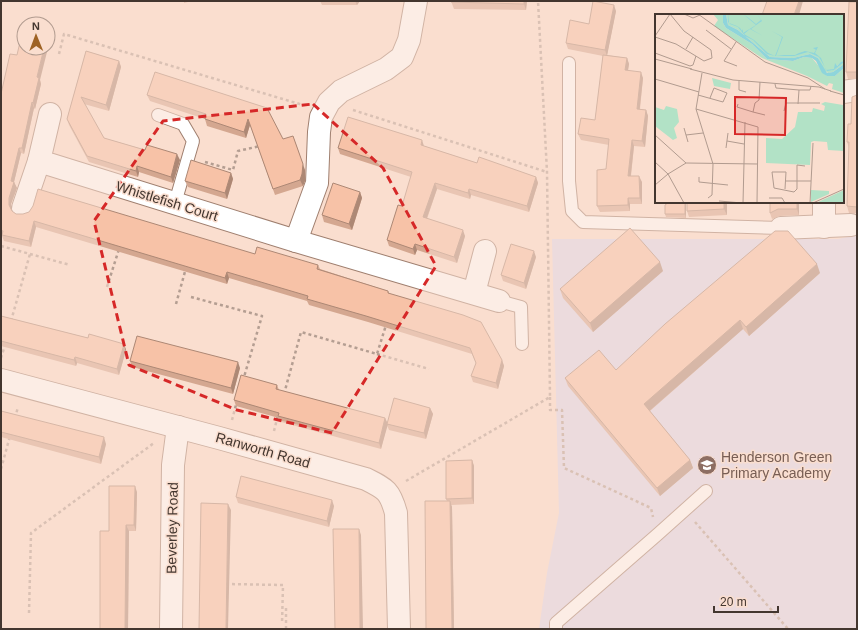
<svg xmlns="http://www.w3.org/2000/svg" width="858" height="630" viewBox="0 0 858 630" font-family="Arial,sans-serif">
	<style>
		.education { fill: #dbd7ed }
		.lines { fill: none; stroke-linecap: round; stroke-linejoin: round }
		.service-casing { stroke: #9f7f6f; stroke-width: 14 }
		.minor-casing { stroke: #9f7f6f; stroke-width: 24 }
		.path { stroke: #b49e92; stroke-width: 2.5; stroke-dasharray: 3 3; stroke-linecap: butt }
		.service { stroke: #fff; stroke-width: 12 }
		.minor { stroke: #fff; stroke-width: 22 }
		.wall { fill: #d4a790 }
		.shaded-wall { fill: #ad8875 }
		.building { fill: #f7c2a7; stroke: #ad8875 }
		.marked { fill: none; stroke: #d62828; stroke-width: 3; stroke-dasharray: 8 5; stroke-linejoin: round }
		.labels { text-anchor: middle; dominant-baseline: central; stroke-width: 3; stroke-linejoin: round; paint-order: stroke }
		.street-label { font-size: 14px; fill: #43362f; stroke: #fadecf }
		.education-label { font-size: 14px; fill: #785e54; stroke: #fadecf; text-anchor: start }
		.inset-road { fill: none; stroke: #b19b8f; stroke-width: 1 }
		.view { fill: #d62828; fill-opacity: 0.15; stroke: #d62828; stroke-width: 2 }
		.inset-edge { fill: none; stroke: #43362f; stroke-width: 2 }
	</style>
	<rect width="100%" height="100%" fill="#fadecf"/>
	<path class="education" d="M857 235V629H539L547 573 559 513 552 239H838Z"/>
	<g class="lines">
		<g class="service-casing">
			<g id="service">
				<path d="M569 63V181L572 211 583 222 781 228"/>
				<path d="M158 115 183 124 193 141 175 203"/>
				<path d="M499 301 521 307 522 344"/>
				<path d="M556 629V623L658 534 706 491"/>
			</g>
		</g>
		<g class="minor-casing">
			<g id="minor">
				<path d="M843 92 857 90"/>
				<path d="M50 114 39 161 296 241 317 183 319 132 321 117 329 102 341 91 386 69 402 57 409 40 416 1"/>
				<path d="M23 208 39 161"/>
				<path d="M824 227V202"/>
				<path d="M781 228 851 225"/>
				<path d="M296 241 499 301"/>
				<path d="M474 293 485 251"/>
				<path d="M1 380 219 438 366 479C386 489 390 491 396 513L399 629"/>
				<path d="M171 629 173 465 178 427"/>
			</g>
		</g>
		<g class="path">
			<path d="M59 54 64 34 303 105"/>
			<path d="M353 110 547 172"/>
			<path d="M205 162 233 170 238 151 260 146"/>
			<path d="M1 246 70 265"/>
			<path d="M107 287 119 249"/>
			<path d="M191 297 262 316 244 377"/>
			<path d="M176 304 186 268"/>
			<path d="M11 321 30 254"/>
			<path d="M377 354 429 369"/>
			<path d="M1 358 5 345"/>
			<path d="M284 394 301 332 377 354 386 325"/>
			<path d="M550 397V410H562L564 468 651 508 653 517"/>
			<path d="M15 418 18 407"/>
			<path d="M232 420 237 401"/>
			<path d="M274 431 278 415"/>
			<path d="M1 469 10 436"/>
			<path d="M406 481 550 397 547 172 538 1"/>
			<path d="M695 522 788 629"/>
			<path d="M226 584 283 585 282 624"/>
			<path d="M29 613 31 533 154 443"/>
			<path d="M286 629V606"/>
		</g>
		<use href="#service" class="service"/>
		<use href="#minor" class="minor"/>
	</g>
	<g class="wall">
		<path d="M184 1H192L184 3Z"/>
		<path d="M320 1H360L357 5H322Z"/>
		<path d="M451 1H527L526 10 454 9Z"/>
		<path d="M857 2V79H848L846 72Z"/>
		<path d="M616 11 607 55 627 58 629 64 628 70 643 78 640 109 646 110 648 116 645 147 634 146 631 176 642 182V204H630V211L600 212 597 206 606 169 609 145 581 140 578 134 595 120 603 56 568 49 566 43 589 24Z"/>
		<path d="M86 51 119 61 121 67 109 111 84 104 104 138 180 160 173 183 139 172 138 177 89 162 69 125 67 119Z"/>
		<path d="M155 72 283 139 305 170V181L303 186 275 195 250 125 246 138 207 126 205 119 150 101 147 95Z"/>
		<path d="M40 80 41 84 35 109 34 108 24 154 21 153 14 182 17 188 11 204V209L12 211 16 214 318 265 320 269 388 291 389 293 502 360 504 366 498 389 473 382 471 376 476 363 472 354 368 322 309 305 307 301 229 278 227 284 36 227 31 247 4 241 2 236H1V94Z"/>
		<path d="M857 95V213H849L847 206 849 148 847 142Z"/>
		<path d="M424 146 477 163 536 177 538 183 529 212 471 195 470 199 437 189 427 219 465 236 457 263 417 250 415 255 389 246 387 240 402 206 411 177 340 154 338 148Z"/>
		<path d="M231 173 233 179 227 199 188 187 185 181Z"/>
		<path d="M360 192 362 198 352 230 324 222 322 215Z"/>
		<path d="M669 202H686V218L666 217 665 214Z"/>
		<path d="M687 202H727V215L689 217 687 211Z"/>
		<path d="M770 202H799V215L780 216 772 219 770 213Z"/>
		<path d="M536 257 526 289 503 281 501 275Z"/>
		<path d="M663 271 593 332 563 298 560 289Z"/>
		<path d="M820 273 749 336 743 329 650 411 690 460 693 468 660 496 568 386 565 378 616 370Z"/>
		<path d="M1 316 88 338 124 344 126 350 119 375 77 363 76 366 1 346Z"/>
		<path d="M130 361 240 368 233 394 132 367Z"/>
		<path d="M277 385 279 390 385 418 387 423 430 408 433 414 426 439 389 430 387 425 381 449 281 422 279 418 236 406 234 400Z"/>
		<path d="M1 411 106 444 101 464 1 437Z"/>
		<path d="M472 460 474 466V504L451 505 452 507 454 629H426L447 501 446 499Z"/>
		<path d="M137 492 136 531H129L128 629H100L109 531Z"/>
		<path d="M236 497 334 506 329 527 238 503Z"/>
	</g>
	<g class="shaded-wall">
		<path d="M355 1H360L357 5Z"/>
		<path d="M524 1H527L526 10 524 4Z"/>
		<path d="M799 1H803L799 15H794Z"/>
		<path d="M614 5 616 11 607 56 605 50Z"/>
		<path d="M49 28 51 34 48 46V31Z"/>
		<path d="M44 48H48L40 80 41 84 35 109 33 103 37 77Z"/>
		<path d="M627 58 629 64 627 76 625 70Z"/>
		<path d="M119 61 121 67 109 111 106 105Z"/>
		<path d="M641 72 643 78 639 115 637 109Z"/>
		<path d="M32 102 34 108 24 154 22 148Z"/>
		<path d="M646 110 648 116 645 147 642 141Z"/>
		<path d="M248 119 250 125 246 138 244 132Z"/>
		<path d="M293 136 305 170V181L303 186 300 180Z"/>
		<path d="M422 140 424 146 421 145Z"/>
		<path d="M632 140 634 146 630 182 628 176Z"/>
		<path d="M19 148 21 153 14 182 17 188 11 204V211L9 205 11 181Z"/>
		<path d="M177 154 180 160 173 183 171 177Z"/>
		<path d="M137 166 139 172 138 177 136 171Z"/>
		<path d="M231 173 233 179 227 199 225 193Z"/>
		<path d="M639 176 642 182V204L640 198Z"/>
		<path d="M536 177 538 183 529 212 527 206Z"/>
		<path d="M435 183 437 189 425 223 423 217Z"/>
		<path d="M469 189 471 195 470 199 468 193Z"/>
		<path d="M360 192 362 198 352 230 349 224Z"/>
		<path d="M628 198 630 204V211L628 205Z"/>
		<path d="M685 202 686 203V218L685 214Z"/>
		<path d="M724 202H727V215L724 209Z"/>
		<path d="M797 202H799V215L797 209Z"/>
		<path d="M34 221 36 227 31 247 29 241Z"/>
		<path d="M463 230 465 236 457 263 454 257Z"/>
		<path d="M415 244 417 250 415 255 413 249Z"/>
		<path d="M534 251 536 257 526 289 524 283Z"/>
		<path d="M660 262 663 271 593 332 590 323Z"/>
		<path d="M817 264 820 273 749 336 746 327Z"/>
		<path d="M227 272 229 278 227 284 225 278Z"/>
		<path d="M740 320 743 329 647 413 644 404Z"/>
		<path d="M124 344 126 350 119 375 117 369Z"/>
		<path d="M75 357 77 363 76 366 74 360Z"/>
		<path d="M502 360 504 366 498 389 496 383Z"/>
		<path d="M238 362 240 368 233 394 231 388Z"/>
		<path d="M430 408 433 414 426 439 424 433Z"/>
		<path d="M385 418 388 424 381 449 379 443Z"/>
		<path d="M104 437 106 444 101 464 99 457Z"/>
		<path d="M472 460 474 466V504L472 498Z"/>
		<path d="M690 460 693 468 660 496 657 488Z"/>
		<path d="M135 486 137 492 136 531 134 525Z"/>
		<path d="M332 500 334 506 329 527 327 521Z"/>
		<path d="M450 501 452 507 454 629H452Z"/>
		<path d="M228 504 231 510 228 629H226Z"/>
		<path d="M126 525 129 531 128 629H125Z"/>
		<path d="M359 529 361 535 363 629H360Z"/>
	</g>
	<g class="building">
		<path d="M451 1H524V4L451 2Z"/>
		<path d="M593 1 614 5 605 50 566 43 570 20 589 24Z"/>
		<path d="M767 1H799L794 15H762Z"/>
		<path d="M849 2H857V72H846Z"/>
		<path d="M25 22 32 24H24Z"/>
		<path d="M24 25V48H44L37 77 39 78 33 103 32 102 22 148H19L11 181 14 182 9 198V205L12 211 16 214H23L29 212 33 206 38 189 255 254 257 247 318 265 317 269 388 291V293L463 315 481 322 502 360 496 383 471 376 476 363 470 348 366 316 307 299 308 296 227 272 225 278 34 221 29 241 2 235 3 231 1 230V94L10 54 17 55Z"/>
		<path d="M86 51 119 61 106 105 81 97 104 138 145 150 147 145 177 154 171 177 137 166 136 171 87 156 67 119Z"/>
		<path d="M603 55 627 58 625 70 641 72 637 109 646 110 642 141 632 140 628 176H639L640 198H628V205L597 206V170L606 169 609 139 578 134 581 118 595 120Z"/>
		<path d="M155 72 267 108 283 139 293 136 303 164 302 174 300 180 273 189 248 119 244 132 205 119 206 114 147 95Z"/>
		<path d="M857 95V207L847 206 849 142H847L848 124H851L852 97Z"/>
		<path d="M348 117 422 140 421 145 477 163 479 157 536 177 527 206 469 189 468 193 435 183 423 217 463 230 454 257 415 244 413 249 387 240 398 205 402 206 412 172 338 148Z"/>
		<path d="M191 160 231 173 225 193 185 181Z"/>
		<path d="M333 183 360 192 349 224 322 215Z"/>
		<path d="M669 202H685V214H665V205Z"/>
		<path d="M687 202H724V209L687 211Z"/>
		<path d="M770 202H797V209H778L770 213Z"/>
		<path d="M630 228 660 262 590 323 560 289Z"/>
		<path d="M775 231H788L817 264 746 327 740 320 644 404 690 460 657 488 565 378 599 350 616 370 665 324Z"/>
		<path d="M511 244 534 251 524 283 501 275Z"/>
		<path d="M1 316 88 338 89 334 124 344 117 369 75 357 74 360 1 341Z"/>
		<path d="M137 336 238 362 231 388 130 361Z"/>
		<path d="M241 375 277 385 276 389 385 418 379 443 278 416 279 413 234 400Z"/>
		<path d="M394 398 430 408 424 433 387 424Z"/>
		<path d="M1 411 104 437 99 457 1 432Z"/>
		<path d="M472 460V498L446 499V461Z"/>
		<path d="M241 476 332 500 327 521 236 497Z"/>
		<path d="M109 486H135L134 525H126L125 629H100V531H109Z"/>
		<path d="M425 501H450L452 629H426Z"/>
		<path d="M201 503 228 504 226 629H199Z"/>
		<path d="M333 529H359L360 629H335Z"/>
	</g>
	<path d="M0 0H858V630H0ZM313 104 383 168 436 266 332 433 237 410 129 365 94 221 163 121Z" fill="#fadecf" fill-opacity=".55" fill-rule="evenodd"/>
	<path class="marked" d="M313 104 383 168 436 266 332 433 237 410 129 365 94 221 163 121Z"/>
	<defs>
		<g id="school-disc" transform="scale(1)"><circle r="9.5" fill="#8d6e63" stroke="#fadecf"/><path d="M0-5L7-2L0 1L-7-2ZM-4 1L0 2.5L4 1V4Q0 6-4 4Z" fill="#fff"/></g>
	</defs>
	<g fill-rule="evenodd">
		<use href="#school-disc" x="707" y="465"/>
	</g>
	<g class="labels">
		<g class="street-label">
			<text transform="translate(167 201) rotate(17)">Whistlefish Court</text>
			<text transform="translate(263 450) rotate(16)">Ranworth Road</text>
			<text transform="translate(172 528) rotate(-89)">Beverley Road</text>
		</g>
		<g class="education-label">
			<text x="721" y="457">Henderson Green<tspan x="721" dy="16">Primary Academy</tspan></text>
		</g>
	</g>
	<g transform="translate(655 14)">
		<rect width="189" height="189" fill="#fadecf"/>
		<path d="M58 0H68V9L71 14 97 30 112 45 138 47 149 43 157 44 172 62H180L189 54V79L177 75 178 70 174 69 172 72 152 62 107 44 59 12 63 6ZM71 0H189V47L183 51 179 55 174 57 180 55 188 48 189 50 178 58 173 59 169 56 163 44 155 40 138 44 115 43 83 16 73 11ZM57 64 76 69 75 75 59 72ZM170 88 188 91 189 137 173 136 172 128 159 127 156 128 155 151 111 149V124L127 125 140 113 143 98H157L158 94 169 97 170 92 166 90ZM11 92 22 95 24 108 19 114 22 124 18 126 0 112V93L9 96ZM156 176 174 177V180L156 188ZM189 176V189H161Z" fill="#b2e2c6"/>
		<path d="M68 0H71L73 11 83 16 115 43 138 44 155 40 163 44 172 59 178 58 189 50V54L180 62H172L167 59 161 47 157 44 149 43 138 47 112 45 97 30 71 14 68 9ZM73 0 74 9 82 12 85 14 87 17 88 15V19L101 11 88 0 95 5 101 0 95 5 101 10 106 6 102 0 107 7 104 9 110 17 104 9 96 15 108 22 95 15 89 20 99 26 113 39 120 42 124 32 113 25 124 32 127 23 117 17 128 23 121 42 129 41H140L144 39 150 37 159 39 161 36 158 34 163 33 160 39 166 44 171 56 179 55 180 49 182 52 186 48 189 47V48L179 56 172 57 164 43 153 38 139 42H120L112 40 98 26 90 22 83 13 75 10 73 8Z" fill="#8ed5db"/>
		<path class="inset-road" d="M29 0 38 4 45 1M43 0 110 48 153 64 170 75M51 16 76 35M0 22 15 0M0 23 21 30 49 47 57 44 56 36 29 17 15 0M81 28 69 47 82 52M31 35 38 23M0 39 35 52 38 51 41 42M0 45 37 55M35 55 78 66 164 73 176 77M47 59 41 95 58 150 57 181 53 184M0 65 44 78M84 67V76L91 78M120 70 121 74 144 76H155L156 72M175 77 189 81M43 81 68 88 72 79 59 74 55 84M83 90 82 93 98 98 100 89 104 86 105 68M143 90 144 76M41 95 103 113 102 189M129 97 131 89H165M98 98 110 101M29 114 33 128M0 121 31 149M31 121 48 119M72 127 89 130M71 134 73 119M0 148 13 160 29 189M13 160 31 149 103 150M44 163V168L73 171M131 167H156M0 171 13 160M130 175 131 158H117L119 174 139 178 142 175V151L150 152M114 184H127L130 189M64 187 87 189M88 189 90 108M155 189 158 129M158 189 189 175"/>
		<path class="view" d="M80 83 131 84 130 121 80 120Z"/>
		<rect width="189" height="189" class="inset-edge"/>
	</g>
	<rect width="858" height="630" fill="none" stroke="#43362f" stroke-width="4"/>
	<g transform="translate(36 36) rotate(359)"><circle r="19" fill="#fadecf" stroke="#b19b8f"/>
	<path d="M0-3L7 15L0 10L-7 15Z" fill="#9e6224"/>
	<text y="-6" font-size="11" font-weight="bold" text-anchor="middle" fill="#43362f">N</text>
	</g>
	<path d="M714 606v6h64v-6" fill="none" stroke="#43362f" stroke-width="2"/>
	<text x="720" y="606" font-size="12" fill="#43362f" stroke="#fadecf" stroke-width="3" paint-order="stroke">20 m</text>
</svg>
